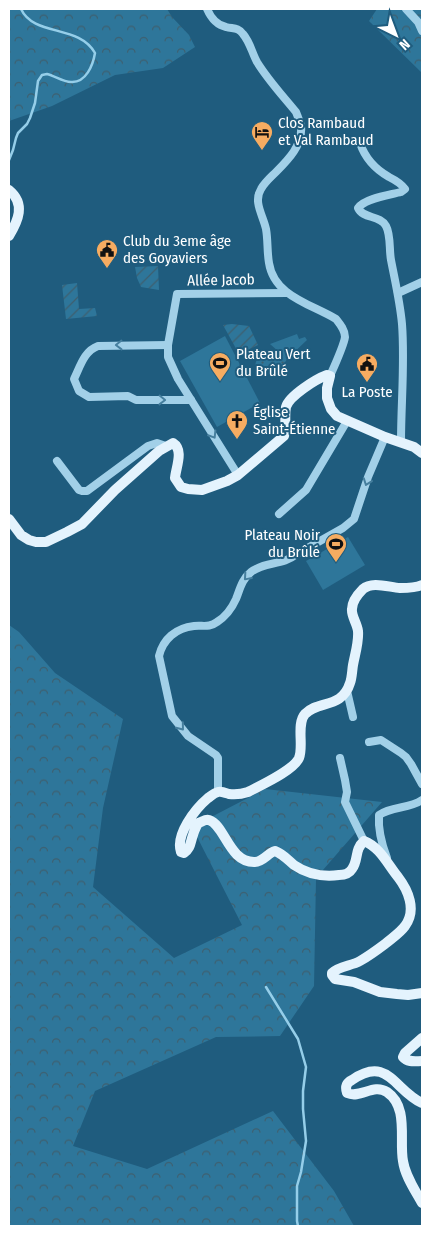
<svg xmlns="http://www.w3.org/2000/svg" width="431" height="1235" viewBox="0 0 431 1235" font-family="'Fira Sans Condensed',sans-serif">
	<style>
		.grass { fill: #2e769a }
		.forest { fill: url(#forest-crowns) }
		.park { fill: url(#park-dots) }
		.garden { fill: url(#garden-furrows) }
		.lines { fill: none; stroke-linecap: round; stroke-linejoin: round }
		.stream { stroke: #95cee9; stroke-width: 2.5 }
		.minor { stroke: #a2d0e8; stroke-width: 8 }
		.major { stroke: #e4f3fd; stroke-width: 10 }
		.oneway { stroke: #467f9e }
		.labels { text-anchor: middle; dominant-baseline: central; stroke-width: 4; stroke-linejoin: round; paint-order: stroke }
		.poi-label { font-size: 15px; fill: #fff; stroke: #1f5c7e; text-anchor: start }
		.street-label { font-size: 15px; fill: #fff; stroke: #1f5c7e }
	</style>
	<defs>
		<pattern id="forest-crowns" width="20" height="18" patternUnits="userSpaceOnUse" patternTransform="scale(1.25)"><rect width="20" height="18" fill="#2e769a"/><path d="M2 6a3 3 0 1 1 6 0M12 15a3 3 0 1 1 6 0" fill="none" stroke="#3e5f6f"/></pattern>
		<pattern id="park-dots" width="8" height="8" patternUnits="userSpaceOnUse" patternTransform="scale(1.25)"><rect width="8" height="8" fill="#2e769a"/><path d="M2 2h.1M6 6h.1" fill="none" stroke="#3e5f6f" stroke-width="1.8" stroke-linecap="round"/></pattern>
		<pattern id="garden-furrows" width="10" height="10" patternUnits="userSpaceOnUse" patternTransform="scale(1.25)"><rect width="10" height="10" fill="#2e769a"/><path d="M-1 1l2-2M0 10L10 0M9 11l2-2" fill="none" stroke="#3e5f6f"/></pattern>
	</defs>
	<rect width="100%" height="100%" fill="#1f5c7e"/>
	<g class="grass">
		<path d="M297 334 299 339 305 337 307 340 287 359 270 344Z"/>
		<path d="M225 336 260 403 217 427 180 361Z"/>
		<path d="M348 537 365 565 323 590 306 561Z"/>
	</g>
	<g class="forest">
		<path d="M9 9H167L172 17 189 35 195 47 163 68 115 75 52 106 9 121Z"/>
		<path d="M377 9H422V73L369 21Z"/>
		<path d="M9 625 19 632 55 673 123 719 103 808 93 887 174 958 242 925 192 827 265 789 382 802 316 878 314 986 280 1036 216 1037 95 1091 73 1146 147 1169 273 1111 334 1191 354 1226H9Z"/>
	</g>
	<path class="park" d="M282 354 287 359C279 372 271 381 256 369 254 357 260 359 269 358 273 357 277 355 282 354Z"/>
	<g class="garden">
		<path d="M158 266 159 290 141 287 137 278 135 267Z"/>
		<path d="M77 283 79 309 95 308 97 316 66 319 62 285Z"/>
		<path d="M232 324 249 326 258 345 239 354 223 325Z"/>
	</g>
	<g class="lines">
		<g class="stream">
			<path d="M9 160 13 150 16 138 18 133 27 124 30 118 35 103 38 81 42 75 47 74C55 76 63 82 71 82 86 83 93 65 95 53 79 24 34 37 21 9"/>
			<path d="M266 987 298 1039 306 1067 303 1091V1109L306 1141 301 1172 297 1186V1221L298 1226"/>
		</g>
		<g class="minor">
			<path d="M207 9C211 18 216 25 226 27 233 29 238 27 243 34 250 42 252 53 257 62 268 80 283 96 296 112 298 117 300 122 301 126 303 145 288 160 276 172 271 177 265 182 261 189 253 202 263 215 266 229 268 240 267 252 269 263 274 296 311 304 336 319 340 324 345 330 345 337 344 345 334 367 330 376"/>
			<path d="M406 9 418 22 422 31"/>
			<path d="M360 143C365 158 375 169 389 177 395 180 401 183 405 189L401 192C390 195 365 198 358 208 363 219 380 215 386 226 391 235 389 250 391 260 395 281 400 302 402 324 405 363 401 403 401 442"/>
			<path d="M398 293 422 282"/>
			<path d="M168 345 98 346C84 351 80 367 74 379L79 391 89 397 128 396 136 400H191"/>
			<path d="M57 461 79 490 82 491H87L148 446 157 443 166 446"/>
			<path d="M238 475 178 379 168 357V345L177 294 287 293"/>
			<path d="M279 514 306 490 347 421"/>
			<path d="M347 691 353 717"/>
			<path d="M369 742 381 740 401 753 406 757 411 764 422 784"/>
			<path d="M340 758 345 780 347 792 345 802 364 841"/>
			<path d="M218 792V758L216 755 188 736 172 716 159 656C163 639 176 628 194 626 203 625 209 628 217 622 225 617 232 608 236 599 240 589 242 579 251 572 265 561 282 566 297 554L343 528 354 519 368 477 385 437"/>
			<path d="M387 858C382 845 378 829 379 815 392 806 409 809 422 800"/>
		</g>
		<g class="major">
			<path d="M9 190C26 204 18 221 9 236"/>
			<path d="M9 519 21 535 29 540 36 542H46L67 532 82 524 115 490 159 451 173 443C184 450 176 467 175 478L181 487 188 489 202 490 227 481 238 475 284 436C287 427 284 417 286 407 289 396 316 379 327 375L330 376 327 388V398L331 409 337 416 385 437 414 447 422 453"/>
			<path d="M422 585C415 588 408 588 400 588 388 587 372 581 363 589 358 594 352 602 352 609 351 616 357 623 358 631 359 642 355 654 353 665 352 671 352 678 350 683 342 709 318 700 305 714 296 724 304 746 299 758 293 771 261 785 248 792 242 794 236 795 229 794 226 793 221 791 218 792 214 793 211 796 208 798 195 809 175 835 181 852L184 853C191 848 190 843 193 835 194 831 196 827 198 823 202 822 205 819 209 820 225 825 229 863 255 862 263 862 268 853 275 851 283 854 288 860 294 865 307 874 323 877 339 875 345 875 349 874 352 869 359 859 354 850 364 841 380 847 388 865 398 877 408 890 417 910 405 926 400 933 392 938 385 944 377 950 369 956 360 961 351 966 339 966 332 973V975L335 979 354 982 380 992 397 994 408 995 422 993"/>
			<path d="M422 1038 405 1053 403 1057C408 1063 416 1061 422 1061"/>
			<path d="M422 1103C394 1090 388 1055 352 1080 346 1083 345 1087 347 1093 361 1099 373 1083 387 1092 409 1107 399 1140 403 1161 405 1176 415 1190 422 1203"/>
		</g>
	</g>
	<defs><path id="oneway-chevron" d="M-2-3.5L2.5 0L-2 3.5" fill="none" stroke-width="1.6" stroke-linecap="round" stroke-linejoin="round" transform="scale(1.25)"/></defs>
	<g class="oneway">
		<use href="#oneway-chevron" transform="translate(119 345) rotate(179)"/>
		<use href="#oneway-chevron" transform="translate(162 400) rotate(1)"/>
		<use href="#oneway-chevron" transform="translate(213 435) rotate(58)"/>
		<use href="#oneway-chevron" transform="translate(367 482) rotate(110)"/>
		<use href="#oneway-chevron" transform="translate(247 577) rotate(131)"/>
		<use href="#oneway-chevron" transform="translate(181 727) rotate(51)"/>
	</g>
	<defs>
		<g id="hotel-pin" transform="scale(1.125)"><path d="M0 17L-7.5 6A9.5 9.5 0 1 1 7.5 6Z" fill="#f6ac61" stroke="#1f5c7e"/><path d="M-6-4.5h1.5V1H6V5H4.5V3h-9V5H-6ZM-4 0a1.8 1.8 0 1 1 3.6 0ZM.5 0V-2.5h3Q6-2.5 6 0Z" fill="#111"/></g>
		<g id="civic-pin" transform="scale(1.125)"><path d="M0 17L-7.5 6A9.5 9.5 0 1 1 7.5 6Z" fill="#f6ac61" stroke="#1f5c7e"/><path d="M-.6-6.5H3V-4.5H.6V-3L4-1V1h2V6H-6V1h2V-1L-.6-3ZM-1.2 2.5V6h2.4V2.5Z" fill="#111"/></g>
		<g id="stadium-pin" transform="scale(1.125)"><path d="M0 17L-7.5 6A9.5 9.5 0 1 1 7.5 6Z" fill="#f6ac61" stroke="#1f5c7e"/><path d="M0-5a6.5 5 0 1 0 0 10a6.5 5 0 1 0 0-10ZM-3.5-1.8h7v3.6h-7Z" fill="#111"/></g>
		<g id="church-pin" transform="scale(1.125)"><path d="M0 17L-7.5 6A9.5 9.5 0 1 1 7.5 6Z" fill="#f6ac61" stroke="#1f5c7e"/><path d="M-1.2-6h2.4v3.5h3.3v2.4h-3.3V6h-2.4V-.1h-3.3v-2.4h3.3Z" fill="#111"/></g>
	</defs>
	<g fill-rule="evenodd">
		<use href="#hotel-pin" x="262" y="132"/>
		<use href="#civic-pin" x="107" y="250"/>
		<use href="#stadium-pin" x="220" y="363"/>
		<use href="#civic-pin" x="367" y="364"/>
		<use href="#church-pin" x="237" y="421"/>
		<use href="#stadium-pin" x="336" y="544"/>
	</g>
	<g class="labels">
		<g class="poi-label">
			<text x="278" y="123">Clos Rambaud<tspan x="278" dy="17">et Val Rambaud</tspan></text>
			<text x="123" y="241">Club du 3eme âge<tspan x="123" dy="17">des Goyaviers</tspan></text>
			<text x="236" y="354">Plateau Vert<tspan x="236" dy="17">du Brûlé</tspan></text>
			<text x="367" y="392" text-anchor="middle">La Poste</text>
			<text x="253" y="412">Église<tspan x="253" dy="17">Saint-Étienne</tspan></text>
			<text x="320" y="535" text-anchor="end">Plateau Noir<tspan x="320" dy="17">du Brûlé</tspan></text>
		</g>
		<g class="street-label">
			<text transform="translate(221 280) rotate(-1)">Allée Jacob</text>
		</g>
	</g>
	<rect width="431" height="1235" fill="none" stroke="#ffffff" stroke-width="20"/>
	<g transform="translate(396 35) rotate(138)" stroke="#1f5c7e" stroke-width="4" paint-order="stroke">
	<path d="M0-4L9 19L0 12L-9 19Z" fill="#ffffff"/>
	<text y="-8" font-size="14" font-weight="bold" text-anchor="middle" fill="#ffffff">N</text>
	</g>
</svg>
